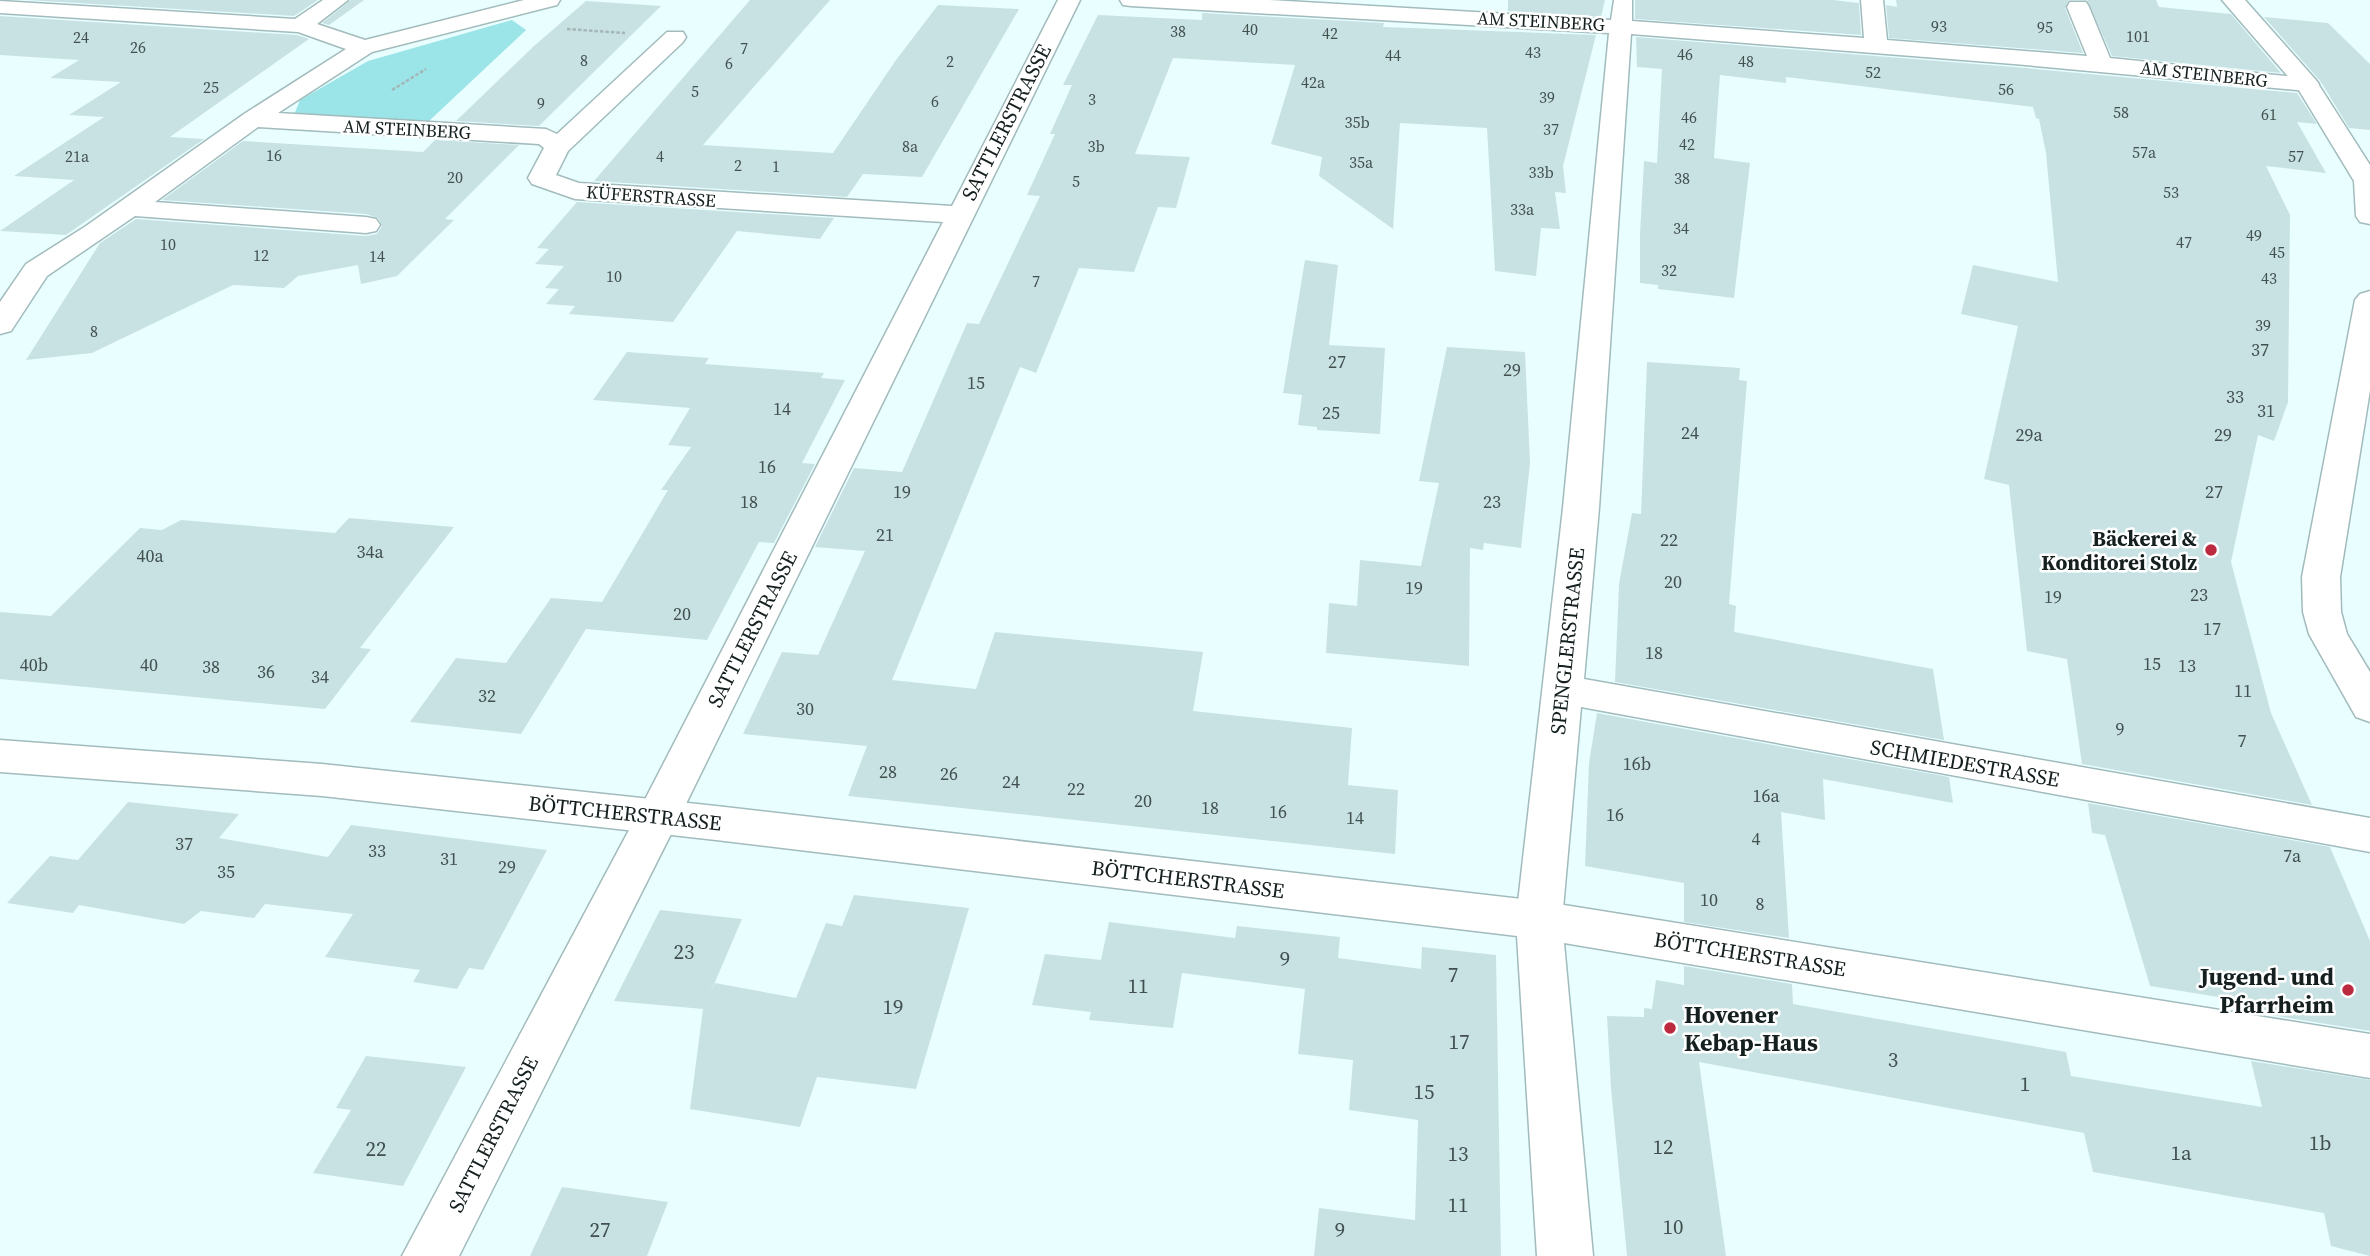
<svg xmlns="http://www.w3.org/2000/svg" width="2370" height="1256" viewBox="0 0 2370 1256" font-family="'Source Serif 4',serif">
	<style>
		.green { fill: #9be5e8 }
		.building { fill: #c8e2e3 }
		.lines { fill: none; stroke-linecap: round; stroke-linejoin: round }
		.minor-casing { stroke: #a2bbbc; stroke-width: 3 }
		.secondary-casing { stroke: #a2bbbc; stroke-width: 3 }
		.path { stroke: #a4b6b6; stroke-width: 2.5; stroke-dasharray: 3.5 2; stroke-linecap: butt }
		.minor { fill: #fff; fill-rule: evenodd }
		.secondary { fill: #fff; fill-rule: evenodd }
		.poi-dot { fill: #bb2a3e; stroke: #fff; stroke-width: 2.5 }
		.labels { text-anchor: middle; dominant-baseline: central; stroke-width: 5; stroke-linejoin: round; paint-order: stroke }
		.far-number-label { font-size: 16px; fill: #425050 }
		.far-street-label { font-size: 18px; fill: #151f1f; stroke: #fff }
		.number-label { font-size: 18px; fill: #425050 }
		.street-label { font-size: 21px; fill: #151f1f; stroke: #fff }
		.poi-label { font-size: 21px; font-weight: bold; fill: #151f1f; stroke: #fff; text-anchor: end }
		.near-number-label { font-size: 21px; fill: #425050 }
		.near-poi-label { font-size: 24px; font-weight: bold; fill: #151f1f; stroke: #fff; text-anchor: end }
	</style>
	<rect width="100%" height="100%" fill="#e9feff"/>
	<path class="green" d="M512 20 526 30 429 121 294 115 300 100 368 61Z"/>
	<g class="building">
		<path d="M27 0H318L294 16Z"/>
		<path d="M351 0H364L329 25 322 23Z"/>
		<path d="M750 0H830L703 145 833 153 896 60 938 5 1019 9 922 177 863 174 847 197 594 181Z"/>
		<path d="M1508 0H1605L1601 17 1508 11Z"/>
		<path d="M1635 0H1833L1859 3 1861 35 1635 19Z"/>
		<path d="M1896 0H2069L2065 8 2083 53 1889 38 1886 5 1897 7Z"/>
		<path d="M2087 0H2156L2159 7 2231 14 2281 73 2112 56Z"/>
		<path d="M586 1 661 6 539 126 456 121 534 46Z"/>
		<path d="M1202 13 1384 23 1383 27 1596 35 1563 166 1566 193 1555 192 1560 229 1541 228 1536 276 1495 271 1487 128 1400 123 1393 229 1319 176 1322 157 1271 144 1295 65 1173 58 1135 154 1190 157 1176 208 1158 207 1134 272 1079 268 1036 373 1020 367 892 680 976 689 995 632 1203 652 1193 711 1352 728 1348 785 1398 790 1395 854 848 796 867 746 743 734 782 652 818 655 865 551 815 547 854 468 902 472 967 323 979 324 1040 196 1027 195 1055 134H1050L1072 85H1063L1098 15 1202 20Z"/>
		<path d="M0 16 297 35 309 39 170 137 204 139 66 235 0 231 74 180 14 176 104 117 69 115 121 82 50 78 79 60 0 55Z"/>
		<path d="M2264 17 2328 23 2370 64V130L2349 128 2321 82Z"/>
		<path d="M1636 37 2014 67 2297 93 2317 124 2297 122 2326 173 2266 166 2290 215 2288 402 2274 441 2258 435 2231 562 2271 713 2312 805 2082 764 2067 659 2027 651 2009 485 1984 479 2018 326 1961 314 1973 265 2058 282 2046 153 2039 119 2036 118 2033 107 1786 77V83L1720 75 1714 158 1750 163 1734 298 1658 289V285L1640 283V234L1644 161 1657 163 1662 69 1637 67Z"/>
		<path d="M435 140 519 145 445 219 454 220 397 276 361 284 358 265 298 276 284 288 233 285 92 353 26 360 100 243 136 219 366 236 377 234 382 226 378 218 366 214 162 200 243 141 423 152Z"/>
		<path d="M577 202 834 218 820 239 737 231 673 322 569 314 575 306 546 304 559 289 545 288 564 266 535 264 549 249 537 248Z"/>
		<path d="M1305 260 1338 265 1329 345 1385 348 1380 434 1317 430V427L1298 425 1302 395 1283 393Z"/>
		<path d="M1447 347 1525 352 1530 463 1521 548 1484 543 1483 550 1470 548 1469 666 1326 653 1329 603 1357 606 1360 560 1421 566 1439 483 1419 481Z"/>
		<path d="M627 352 709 358 705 364 824 373 821 378 845 380 802 463 815 464 774 543 759 542 707 640 586 629 521 734 410 722 456 658 506 663 551 598 602 602 668 490H661L691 447 668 445 690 408 593 400Z"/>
		<path d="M1647 362 1740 368 1739 380 1747 381 1729 604 1736 606 1734 632 1933 669 1944 740 1615 682 1619 584 1632 513 1641 514Z"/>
		<path d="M349 518 454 527 360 648 371 649 325 709 0 679V612L51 616 140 528 162 530 181 520 335 533Z"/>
		<path d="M1597 713 1949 777 1953 803 1823 779 1825 820 1781 812 1789 938 1684 922V883L1585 866 1589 763Z"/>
		<path d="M128 802 239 814 219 838 328 857 351 825 547 850 483 970 469 968 457 989 413 982 420 970 325 957 353 914 265 904 254 918 201 911 184 924 79 905 73 913 7 903 50 856 78 860Z"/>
		<path d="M2088 803 2330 847 2370 941V1031L2239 1010 2237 1000 2150 986 2105 835 2092 833Z"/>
		<path d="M854 895 969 908 916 1089 817 1077 800 1127 690 1109 703 1009 614 1001 660 910 742 919 709 996 715 983 796 998 826 923 842 926Z"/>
		<path d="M1109 922 1235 938 1237 926 1340 937 1338 958 1421 969 1422 947 1496 955 1501 1256H1314L1319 1208 1415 1220 1418 1120 1349 1110 1353 1060 1298 1054 1305 989 1182 973 1173 1028 1089 1020 1091 1012 1032 1005 1045 954 1101 960Z"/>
		<path d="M1684 966 1792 984 1793 1004 2066 1052 2071 1076 2262 1107 2251 1061 2370 1080V1256L2331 1246 2324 1213 2093 1172 2084 1133 1699 1062 1726 1256H1627L1611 1088 1607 1016 1644 1017V1008L1652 1009 1656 980 1684 985Z"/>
		<path d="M366 1056 466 1067 403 1186 313 1173 351 1110 336 1108Z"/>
		<path d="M562 1187 668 1202 647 1256H530Z"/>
	</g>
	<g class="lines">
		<g class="minor-casing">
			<g id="minor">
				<path d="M323 0H348L317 24 365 40 524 0H560L557 5 372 52 278 113 546 129 557 134 667 32H683L686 37 683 42 568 151 556 175 579 183 952 206 1058 0H1080L680 816 459 1256H402L637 815 943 222 575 199 532 184 528 178 544 148 539 144 258 127 155 202 366 217 376 219 380 225 376 231 366 233 135 216 47 276 11 331 0 334V302L26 264 86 226 244 114 346 49 298 32 0 13V1L295 19Z"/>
				<path d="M1120 0H1269L1611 20 1614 0H1632V21L1864 38 1861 0H1883L1887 40 2087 56 2067 7 2070 2H2086L2089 7 2110 58 2315 79 2319 84 2315 89 2307 91 2014 64 1631 34 1599 508 1584 679 2370 818V852L1581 707 1562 920 1555 934 1539 939 1523 934 1516 920 1563 508 1609 33 1131 6 1123 5Z"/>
			</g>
		</g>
		<g class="secondary-casing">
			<g id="secondary">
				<path d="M2222 0H2245L2315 79 2370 165V224L2360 222 2356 216 2354 181 2297 87Z"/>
				<path d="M2370 291V390L2340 577 2341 612 2347 634 2370 672V722L2356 717 2309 634 2303 612 2302 577 2355 300 2360 294Z"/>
				<path d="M0 740 322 764 716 806 1539 901 2370 1034V1078L1564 943 1593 1256H1537L1517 936 716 840 322 796 0 772Z"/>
			</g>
		</g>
		<g class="path">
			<path d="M567 29 625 33"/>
			<path d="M392 90 426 69"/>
		</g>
		<use href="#minor" class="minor"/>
		<use href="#secondary" class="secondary"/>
	</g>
	<g class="poi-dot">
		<circle cx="2211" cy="550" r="7"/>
		<circle cx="2348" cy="990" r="7"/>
		<circle cx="1670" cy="1028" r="7"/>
	</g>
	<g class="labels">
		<g class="far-number-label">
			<text x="1939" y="26">93</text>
			<text x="2045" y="27">95</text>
			<text x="1250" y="29">40</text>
			<text x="1178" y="31">38</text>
			<text x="1330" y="33">42</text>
			<text x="2138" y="36">101</text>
			<text x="81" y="37">24</text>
			<text x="138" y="47">26</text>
			<text x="744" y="48">7</text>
			<text x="1533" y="52">43</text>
			<text x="1685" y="54">46</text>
			<text x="1393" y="55">44</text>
			<text x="584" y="60">8</text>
			<text x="950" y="61">2</text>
			<text x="1746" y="61">48</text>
			<text x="729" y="63">6</text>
			<text x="1873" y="72">52</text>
			<text x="1313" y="82">42a</text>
			<text x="211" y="87">25</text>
			<text x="2006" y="89">56</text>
			<text x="695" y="91">5</text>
			<text x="1547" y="97">39</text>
			<text x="1092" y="99">3</text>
			<text x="935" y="101">6</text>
			<text x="541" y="103">9</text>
			<text x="2121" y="112">58</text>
			<text x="2269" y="114">61</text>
			<text x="1689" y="117">46</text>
			<text x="1357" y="122">35b</text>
			<text x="1551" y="129">37</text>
			<text x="1687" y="144">42</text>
			<text x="910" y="146">8a</text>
			<text x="1096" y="146">3b</text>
			<text x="2144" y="152">57a</text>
			<text x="274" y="155">16</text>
			<text x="77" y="156">21a</text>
			<text x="660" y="156">4</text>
			<text x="2296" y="156">57</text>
			<text x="1361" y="162">35a</text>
			<text x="738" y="165">2</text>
			<text x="776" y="166">1</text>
			<text x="1541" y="172">33b</text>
			<text x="455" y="177">20</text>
			<text x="1682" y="178">38</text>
			<text x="1076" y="181">5</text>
			<text x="2171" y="192">53</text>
			<text x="1522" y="209">33a</text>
			<text x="1681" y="228">34</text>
			<text x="2254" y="235">49</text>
			<text x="2184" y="242">47</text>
			<text x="168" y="244">10</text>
			<text x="2277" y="252">45</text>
			<text x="261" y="255">12</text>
			<text x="377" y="256">14</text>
			<text x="1669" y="270">32</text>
			<text x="614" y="276">10</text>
			<text x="2269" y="278">43</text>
			<text x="1036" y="281">7</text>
			<text x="2263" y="325">39</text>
			<text x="94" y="331">8</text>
		</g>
		<g class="far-street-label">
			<text transform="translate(1541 21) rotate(3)">AM STEINBERG</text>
			<text transform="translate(2204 74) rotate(6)">AM STEINBERG</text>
			<text transform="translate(407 129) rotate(3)">AM STEINBERG</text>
			<text transform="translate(651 196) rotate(4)">KÜFERSTRASSE</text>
		</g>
		<g class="number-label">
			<text x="2260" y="349">37</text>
			<text x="1337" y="361">27</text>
			<text x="1512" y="369">29</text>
			<text x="976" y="382">15</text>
			<text x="2235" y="396">33</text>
			<text x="782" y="408">14</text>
			<text x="2266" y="410">31</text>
			<text x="1331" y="412">25</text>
			<text x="1690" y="432">24</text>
			<text x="2029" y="434">29a</text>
			<text x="2223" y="434">29</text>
			<text x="767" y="466">16</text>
			<text x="902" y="491">19</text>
			<text x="2214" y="491">27</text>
			<text x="749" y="501">18</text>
			<text x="1492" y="501">23</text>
			<text x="885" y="534">21</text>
			<text x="1669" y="539">22</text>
			<text x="370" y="551">34a</text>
			<text x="150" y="555">40a</text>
			<text x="1673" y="581">20</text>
			<text x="1414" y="587">19</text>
			<text x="2199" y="594">23</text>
			<text x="2053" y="596">19</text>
			<text x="682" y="613">20</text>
			<text x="2212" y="628">17</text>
			<text x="1654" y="652">18</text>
			<text x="2152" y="663">15</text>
			<text x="34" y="664">40b</text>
			<text x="149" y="664">40</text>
			<text x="2187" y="665">13</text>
			<text x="211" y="666">38</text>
			<text x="266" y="671">36</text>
			<text x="320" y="676">34</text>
			<text x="2243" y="690">11</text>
			<text x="487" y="695">32</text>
			<text x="805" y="708">30</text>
			<text x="2120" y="728">9</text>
			<text x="2242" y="740">7</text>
			<text x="1637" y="763">16b</text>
			<text x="888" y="771">28</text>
			<text x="949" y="773">26</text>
			<text x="1011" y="781">24</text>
			<text x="1076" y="788">22</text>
			<text x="1766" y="795">16a</text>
			<text x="1143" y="800">20</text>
			<text x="1210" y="807">18</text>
			<text x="1278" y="811">16</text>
			<text x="1615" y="814">16</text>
			<text x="1355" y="817">14</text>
			<text x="1756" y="838">4</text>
			<text x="184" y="843">37</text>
			<text x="377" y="850">33</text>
			<text x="2292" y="855">7a</text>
			<text x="449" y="858">31</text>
			<text x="507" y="866">29</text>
			<text x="226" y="871">35</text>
			<text x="1709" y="899">10</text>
			<text x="1760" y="903">8</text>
		</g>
		<g class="street-label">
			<text transform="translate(1006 122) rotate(-63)">SATTLERSTRASSE</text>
			<text transform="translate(752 629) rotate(-63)">SATTLERSTRASSE</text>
			<text transform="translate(1567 641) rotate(-84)">SPENGLERSTRASSE</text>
			<text transform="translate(1965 763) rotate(10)">SCHMIEDESTRASSE</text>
			<text transform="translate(625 813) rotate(6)">BÖTTCHERSTRASSE</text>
			<text transform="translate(1188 879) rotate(7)">BÖTTCHERSTRASSE</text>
			<text transform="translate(1750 954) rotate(9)">BÖTTCHERSTRASSE</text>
			<text transform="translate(493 1134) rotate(-63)">SATTLERSTRASSE</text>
		</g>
		<g class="poi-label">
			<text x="2197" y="538">Bäckerei &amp;<tspan x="2197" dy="24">Konditorei Stolz</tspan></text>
		</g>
		<g class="near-number-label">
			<text x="684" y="951">23</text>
			<text x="1285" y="958">9</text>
			<text x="1453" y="974">7</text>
			<text x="1138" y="985">11</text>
			<text x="893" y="1006">19</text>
			<text x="1459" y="1041">17</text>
			<text x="1893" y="1059">3</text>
			<text x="2025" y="1083">1</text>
			<text x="1424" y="1091">15</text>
			<text x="2320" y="1142">1b</text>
			<text x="1663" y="1146">12</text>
			<text x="376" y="1148">22</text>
			<text x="2181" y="1152">1a</text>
			<text x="1458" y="1153">13</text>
			<text x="1458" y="1204">11</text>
			<text x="1673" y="1226">10</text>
			<text x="600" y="1229">27</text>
			<text x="1340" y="1229">9</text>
		</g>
		<g class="near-poi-label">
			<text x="2334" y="976">Jugend- und<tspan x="2334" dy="28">Pfarrheim</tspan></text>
			<text x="1684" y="1014" text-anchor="start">Hovener<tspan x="1684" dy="28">Kebap-Haus</tspan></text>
		</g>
	</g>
</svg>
